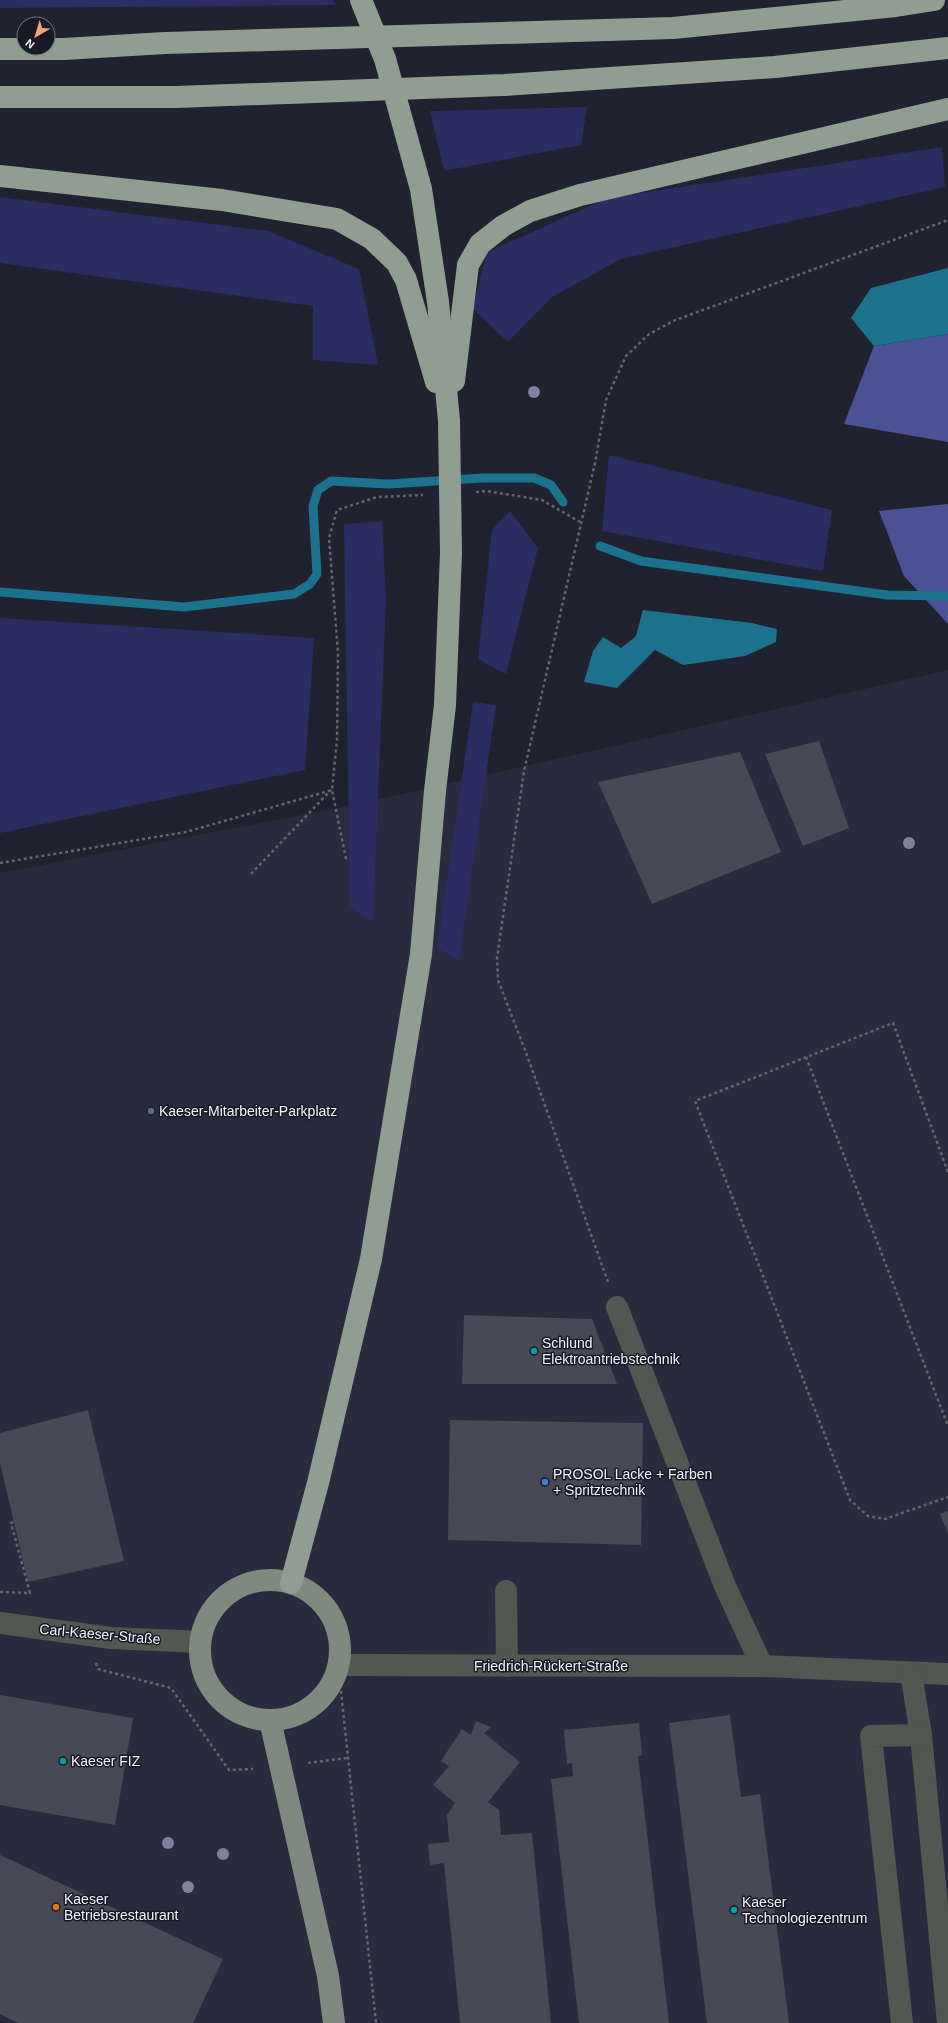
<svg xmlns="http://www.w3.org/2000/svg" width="948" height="2023" viewBox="0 0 948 2023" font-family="Arial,sans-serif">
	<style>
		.built { fill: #282b3e }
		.green { fill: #2a2c62 }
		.forest { fill: #4b5195 }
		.water { fill: #1c718c }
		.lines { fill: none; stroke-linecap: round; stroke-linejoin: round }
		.stream { stroke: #1c718c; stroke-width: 9 }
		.building { fill: #484857 }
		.path { stroke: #636570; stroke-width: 2.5; stroke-dasharray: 3 3; stroke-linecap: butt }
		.minor { stroke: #515751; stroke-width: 22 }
		.major { stroke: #7e8a7f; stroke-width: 22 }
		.highway { stroke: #909e91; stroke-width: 22 }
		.tree { fill: #7e829e }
		.service-dot { fill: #5c6f8a; stroke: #171925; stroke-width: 1.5 }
		.culture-dot { fill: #0f9aa8; stroke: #171925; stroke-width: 1.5 }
		.shop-dot { fill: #3f7fe0; stroke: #171925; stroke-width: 1.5 }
		.food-dot { fill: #e8710a; stroke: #171925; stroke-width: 1.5 }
		.labels { text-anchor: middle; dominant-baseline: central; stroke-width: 3; stroke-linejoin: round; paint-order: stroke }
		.poi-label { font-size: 14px; fill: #f1f3fc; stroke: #171925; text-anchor: start }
		.street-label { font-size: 14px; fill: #f1f3fc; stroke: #171925 }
	</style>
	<rect width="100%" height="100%" fill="#20222f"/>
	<path class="built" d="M948 670V2023H0V873L349 806Z"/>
	<g class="green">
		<path d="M0 0H333L336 5 0 8Z"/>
		<path d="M587 107 581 145 444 171 430 111Z"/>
		<path d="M942 147 945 187 621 259 552 297 508 342 473 309 487 252 608 198Z"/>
		<path d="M0 197 268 231 359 269 378 365 313 360V306L0 263Z"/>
		<path d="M609 455 832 510 823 571 602 531Z"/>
		<path d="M510 511 538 548 506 674 478 659 492 530Z"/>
		<path d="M382 521 386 598 373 921 350 906 344 524Z"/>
		<path d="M0 618 314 638 305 770 0 833Z"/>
		<path d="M473 702 496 705 459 961 437 948Z"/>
	</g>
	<g class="forest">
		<path d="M948 334V442L844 424 874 346Z"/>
		<path d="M948 504V624L904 576 879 511Z"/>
	</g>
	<g class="water">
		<path d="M948 268V334L874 346 851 318 871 288Z"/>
		<path d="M643 610 752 623 777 629 776 642 745 656 683 665 655 650 617 688 584 682 593 651 603 637 621 648 636 636Z"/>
	</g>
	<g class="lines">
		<g class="stream">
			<path d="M600 546 641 561 887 595 948 596"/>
			<path d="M0 592 184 607 294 594 310 584 317 574 313 506 318 490 331 481 389 484 482 478H534L551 485 563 502"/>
		</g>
	</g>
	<g class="building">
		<path d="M819 741 849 828 803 846 765 754Z"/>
		<path d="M740 752 781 852 652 904 598 782Z"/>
		<path d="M464 1315 592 1319 617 1384H462Z"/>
		<path d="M88 1410 124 1561 28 1582 0 1463V1433Z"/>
		<path d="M450 1420 643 1423 641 1545 448 1540Z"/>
		<path d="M948 1511V1534L940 1514Z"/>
		<path d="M0 1695 133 1718 115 1825 0 1805Z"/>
		<path d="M730 1715 741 1797 760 1794 789 2023H707L669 1723Z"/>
		<path d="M476 1721 491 1727 484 1733 520 1762 488 1802 499 1810 501 1835 532 1833 551 2023H460L444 1863 430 1865 428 1844 449 1842 447 1815 455 1803 433 1785 449 1766 441 1761 462 1729 471 1735Z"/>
		<path d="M639 1723 642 1755 638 1756 669 2023H579L551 1779 573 1776 572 1763 567 1764 564 1730Z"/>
		<path d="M0 1855 223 1959 193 2023H18L0 2014Z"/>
	</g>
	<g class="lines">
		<g class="path">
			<path d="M476 492 486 491 542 500 580 522"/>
			<path d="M346 859 332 790 337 739 338 653 329 538 337 510 377 497 423 495"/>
			<path d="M0 863 186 832 332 790"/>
			<path d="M251 874 331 790"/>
			<path d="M806 1057 948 1426"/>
			<path d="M948 1172 893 1023 695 1101 850 1500 868 1516 885 1519 948 1497"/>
			<path d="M608 1282 528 1058 498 980 497 958 524 771 595 463 606 400 626 356 648 335 673 321 948 220"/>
			<path d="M0 1592 30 1593 11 1523 14 1522"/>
			<path d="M96 1663 98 1669 171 1688 229 1770 253 1769"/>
			<path d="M341 1691 376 2023"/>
			<path d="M308 1763 347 1758"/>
		</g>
		<g class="minor">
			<path d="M617 1307 725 1586 762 1666"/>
			<path d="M506 1591 507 1666"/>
			<path d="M0 1623 111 1638 200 1642"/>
			<path d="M339 1665 762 1666 948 1674"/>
			<path d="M911 1673 921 1735 948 2023"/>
			<path d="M902 2023 871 1736 921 1735"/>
		</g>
		<g class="major">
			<circle cx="270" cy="1650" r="70"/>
			<path d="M270 1720 328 1976 334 2023"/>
		</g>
		<g class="highway">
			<path d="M0 49H64L165 43 673 28 896 6 934 0"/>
			<path d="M0 97H176L504 85 775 67 948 48"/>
			<path d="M0 176 222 200 337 219 372 239 397 263 406 280 436 382"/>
			<path d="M454 381 468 265 480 244 503 226 530 211 580 195 948 109"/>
			<path d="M291 1583 318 1483 371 1259 421 954 435 791 445 705 451 553 449 421 438 302 421 189 385 59 361 0"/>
		</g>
	</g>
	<g class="tree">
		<circle cx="534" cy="392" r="6"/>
		<circle cx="909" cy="843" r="6"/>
		<circle cx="168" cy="1843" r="6"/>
		<circle cx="223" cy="1854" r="6"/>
		<circle cx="188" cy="1887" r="6"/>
	</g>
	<circle class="service-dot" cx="151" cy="1111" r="4"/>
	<g class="culture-dot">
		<circle cx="534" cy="1351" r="4"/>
		<circle cx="63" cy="1761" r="4"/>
		<circle cx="734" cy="1910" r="4"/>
	</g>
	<circle class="shop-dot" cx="545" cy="1482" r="4"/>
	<circle class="food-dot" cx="56" cy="1907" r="4"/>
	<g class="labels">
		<g class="poi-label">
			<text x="159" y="1111">Kaeser-Mitarbeiter-Parkplatz</text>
			<text x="542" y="1343">Schlund<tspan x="542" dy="16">Elektroantriebstechnik</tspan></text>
			<text x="553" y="1474">PROSOL Lacke + Farben<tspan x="553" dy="16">+ Spritztechnik</tspan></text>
			<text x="71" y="1761">Kaeser FIZ</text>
			<text x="64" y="1899">Kaeser<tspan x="64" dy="16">Betriebsrestaurant</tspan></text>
			<text x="742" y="1902">Kaeser<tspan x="742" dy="16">Technologiezentrum</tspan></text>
		</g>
		<g class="street-label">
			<text transform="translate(100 1634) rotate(5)">Carl-Kaeser-Straße</text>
			<text x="551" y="1666">Friedrich-Rückert-Straße</text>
		</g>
	</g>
	<g transform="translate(36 36) rotate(218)"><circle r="19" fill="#171925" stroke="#6e707b"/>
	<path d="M0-3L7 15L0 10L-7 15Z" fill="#f2a07e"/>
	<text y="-6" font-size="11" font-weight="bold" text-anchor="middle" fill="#f1f3fc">N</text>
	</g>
</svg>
